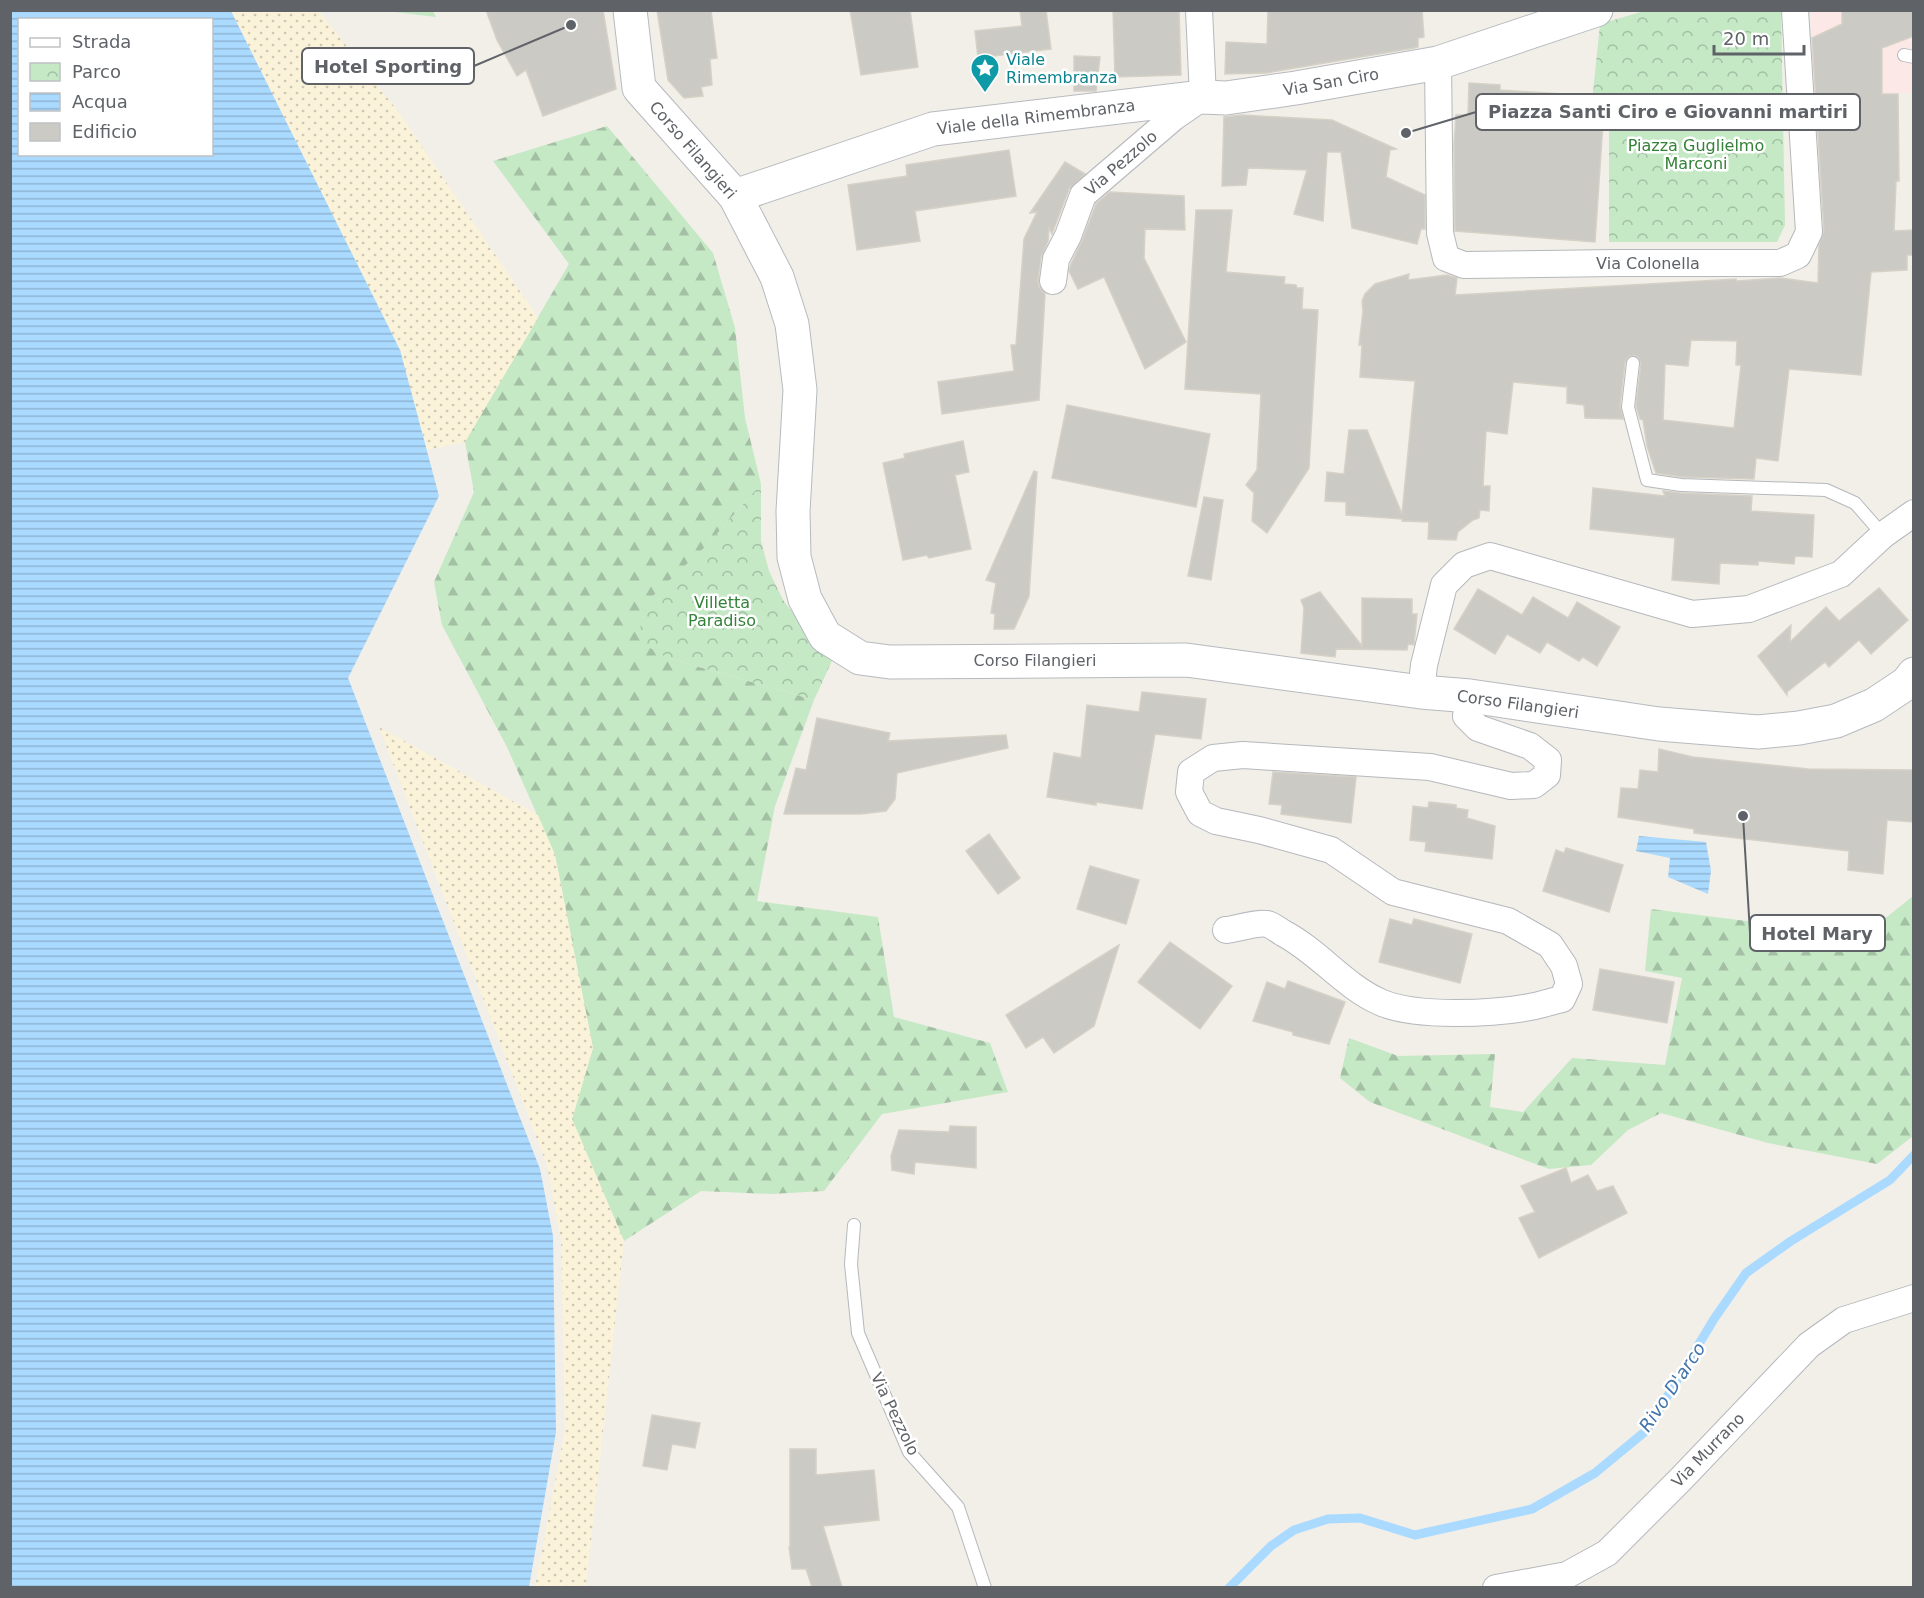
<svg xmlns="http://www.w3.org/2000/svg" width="1924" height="1598" viewBox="0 0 1924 1598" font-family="'DejaVu Sans',sans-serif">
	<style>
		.medical { fill: #fce8e6 }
		.forest { fill: url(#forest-firs) }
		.sand { fill: url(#sand-dots) }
		.park { fill: url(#park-crowns) }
		.water { fill: url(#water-rules); fill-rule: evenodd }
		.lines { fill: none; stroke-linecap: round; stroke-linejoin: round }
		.stream { stroke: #aadaff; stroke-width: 9 }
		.building { fill: #cccac5; stroke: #d6d1c6; stroke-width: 1.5; fill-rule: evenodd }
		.lane-casing { stroke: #b5b8bc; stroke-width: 14 }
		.street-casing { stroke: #b5b8bc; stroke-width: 28 }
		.secondary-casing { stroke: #b6babf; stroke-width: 35 }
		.lane { stroke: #fff; stroke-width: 12 }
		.street { stroke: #fff; stroke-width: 26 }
		.secondary { stroke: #fff; stroke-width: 33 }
		.labels { text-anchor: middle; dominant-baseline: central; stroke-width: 5; stroke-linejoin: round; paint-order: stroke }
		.culture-label { font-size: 16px; fill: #0d838f; stroke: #fff; text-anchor: start }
		.street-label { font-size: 16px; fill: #5f6368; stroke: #fff }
		.park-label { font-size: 16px; fill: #348238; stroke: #fff }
		.water-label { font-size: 18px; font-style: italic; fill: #4174aa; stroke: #fff }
		.leader { fill: none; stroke: #5f6368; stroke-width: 2 }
		.callout-dot { fill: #5f6368; stroke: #fff; stroke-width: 2 }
		.callout { fill: #fff; stroke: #5f6368; stroke-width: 2 }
		.callout-label { font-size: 18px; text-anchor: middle; font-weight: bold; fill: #5f6368 }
	</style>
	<defs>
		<pattern id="forest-firs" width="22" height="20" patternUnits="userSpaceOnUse" patternTransform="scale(1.5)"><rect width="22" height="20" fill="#c5e8c5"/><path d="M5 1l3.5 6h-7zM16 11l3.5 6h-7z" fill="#a3c0a4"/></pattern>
		<pattern id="sand-dots" width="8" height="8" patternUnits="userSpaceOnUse" patternTransform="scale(1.5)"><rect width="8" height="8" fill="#fbf3d9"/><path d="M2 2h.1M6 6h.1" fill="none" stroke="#cec8b4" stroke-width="1.8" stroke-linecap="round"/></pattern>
		<pattern id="park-crowns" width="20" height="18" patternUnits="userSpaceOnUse" patternTransform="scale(1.5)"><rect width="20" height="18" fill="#c5e8c5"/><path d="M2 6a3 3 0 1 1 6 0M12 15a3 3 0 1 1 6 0" fill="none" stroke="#a3c0a4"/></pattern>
		<pattern id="water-rules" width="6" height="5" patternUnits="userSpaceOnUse" patternTransform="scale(1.5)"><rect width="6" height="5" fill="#aadaff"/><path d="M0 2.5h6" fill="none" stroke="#8eb4d2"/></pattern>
	</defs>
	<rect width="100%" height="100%" fill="#f1efe8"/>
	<path class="medical" d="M1811 11H1913V93L1812 94Z"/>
	<g class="forest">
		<path d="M387 11H433L436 17Z"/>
		<path d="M607 126 713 253 735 328 745 418 761 484 709 543 668 658 814 700 775 806 757 901 878 917 894 1017 990 1043 1008 1092 882 1114 824 1191 771 1194 701 1191 624 1241 572 1119 593 1048 555 855 507 747 442 625 434 582 474 492 465 442 569 264 493 161Z"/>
		<path d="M1913 896V1136L1877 1164 1768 1143 1661 1113 1628 1130 1591 1165 1549 1169 1370 1102 1340 1078 1349 1038 1398 1056 1495 1054 1490 1107 1523 1112 1572 1058 1665 1065 1682 978 1645 971 1651 909 1833 932 1887 917Z"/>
	</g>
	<g class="sand">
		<path d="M231 11H319L400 114 538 318 465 442 427 450 400 350Z"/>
		<path d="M379 727 538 815 555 855 593 1048 572 1119 624 1241 586 1587H535L565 1430 561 1240 547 1165Z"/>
	</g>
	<g class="park">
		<path d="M1644 11H1781L1785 225 1777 242H1609V115L1591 113 1600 24Z"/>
		<path d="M761 484V541L769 571 783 600 809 634 836 652 814 700 668 658 641 643 640 608 709 543Z"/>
	</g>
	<g class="water">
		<path d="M11 10 231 11 400 350 439 496 348 678 540 1169 553 1236 556 1432 529 1587H11ZM20 20H212V154H20Z"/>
		<path d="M1639 836 1706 842 1711 871 1708 894 1668 877 1670 858 1636 851Z"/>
	</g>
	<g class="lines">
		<path class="stream" d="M1229 1588 1271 1546 1294 1530 1328 1519 1360 1518 1415 1535 1532 1509 1595 1473 1647 1430 1714 1319 1746 1273 1791 1241 1890 1180 1914 1155"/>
	</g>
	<g class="building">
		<path d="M486 10H603L616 89 543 116 526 70 517 76 497 40Z"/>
		<path d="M657 10H711L717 58 710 59 712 85 701 87 703 96 684 98 668 80Z"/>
		<path d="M850 10H910L918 67 861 75Z"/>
		<path d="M1020 10H1046L1051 49 978 58 975 31 1022 26Z"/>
		<path d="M1113 10H1179L1181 75 1115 77Z"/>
		<path d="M1268 10H1422L1424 37 1418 38V47L1414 48 1266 73 1225 74 1226 42 1267 44Z"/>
		<path d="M1842 11H1914V36L1882 48V94H1898L1899 181H1896L1894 231 1914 230V255H1907V270L1871 272 1861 375 1789 369 1778 461 1756 458 1754 479 1682 477 1656 473 1647 446 1643 420 1640 419 1636 406 1641 363 1638 357 1633 355 1627 358 1625 362 1620 406 1623 419 1585 418 1584 405 1567 403V387L1513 382 1507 434 1486 431 1483 486H1490L1489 511 1480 510 1479 518 1473 520 1458 532 1456 540 1428 539 1429 522 1402 521 1403 519 1346 515V502L1325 501 1327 472 1344 474 1349 430H1367L1402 514 1415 381 1360 377 1362 345H1359L1363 311 1362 301 1365 294 1375 284 1409 274 1408 280 1447 275 1457 278 1455 295 1736 279V281L1780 278 1818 283 1819 245 1824 231 1812 38 1842 24ZM1691 340 1737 341 1736 365H1741L1734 428 1663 420 1665 364 1688 366Z"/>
		<path d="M1074 56 1100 57 1096 91H1074Z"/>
		<path d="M1469 83 1500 85V90L1562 94 1560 119 1603 123 1595 242 1455 231 1454 144 1456 115H1468Z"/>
		<path d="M1242 115 1332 120 1396 149 1390 150 1386 177 1425 195V229H1421L1417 244 1352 228 1341 152H1327L1323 221 1294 214 1307 170 1248 168 1246 185 1222 186 1224 117Z"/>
		<path d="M1009 150 1016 196 915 211 920 241 857 250 848 185 907 176 906 165Z"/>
		<path d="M1065 162 1085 174 1069 189 1052 234 1049 228 1048 241 1041 257 1038 280 1039 287 1045 294 1039 400 942 414 938 382 1014 371 1011 345H1016L1024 239 1037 212 1030 213Z"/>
		<path d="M1110 192 1184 196 1185 230 1145 229 1144 258 1186 342 1145 369 1104 277 1078 289 1069 271 1071 264 1082 241 1096 204Z"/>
		<path d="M1196 210H1232L1226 272 1285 277 1284 284 1296 285 1297 288H1303L1302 309 1318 310 1309 468 1267 533 1252 521 1254 493 1246 485 1257 470 1261 394 1185 389Z"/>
		<path d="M1067 405 1210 434 1196 507 1052 478Z"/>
		<path d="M963 441 969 472 955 475 971 549 929 558 927 555 903 560 883 463 905 458 904 454Z"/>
		<path d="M1034 471 1037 472 1029 596 1014 629H994L995 614 991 613 996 583 986 580Z"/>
		<path d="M1593 488 1665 496 1663 491 1681 493 1752 496 1751 511 1814 515 1812 557 1795 556 1794 564 1758 561V565L1720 563 1719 584 1672 580 1675 538 1590 529Z"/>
		<path d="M1204 497 1223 500 1211 580 1188 576Z"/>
		<path d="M1879 588 1908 620 1871 654 1859 640 1829 667 1825 662 1787 692V695L1758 656 1791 625 1790 642 1826 607 1839 621Z"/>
		<path d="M1478 589 1522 615 1533 597 1568 618 1577 602 1620 627 1597 666 1583 657 1579 661 1547 642 1540 653 1507 634 1495 654 1454 629Z"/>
		<path d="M1320 592 1362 646V598L1412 599V614H1417L1414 645 1408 644 1407 650 1336 649 1335 657 1301 653 1304 608 1301 600Z"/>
		<path d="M1142 692 1206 699 1201 739 1155 734 1142 809 1096 802V805L1047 797 1054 753 1081 758 1087 705 1139 712Z"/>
		<path d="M817 718 890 733 888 741 1006 735 1008 748 897 773 895 799 886 811 861 814H784L796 768 806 770Z"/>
		<path d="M1659 749 1693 757 1808 769 1914 770V822L1887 820 1883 874 1848 870 1849 851 1694 833V829L1618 817 1621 788 1638 789 1640 770 1658 772Z"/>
		<path d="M1273 772 1356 777 1351 823 1281 814 1282 805 1269 804Z"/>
		<path d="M1429 802 1456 805V808L1468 810 1467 818 1495 826 1492 859 1425 851 1426 842 1410 840 1413 806 1428 808Z"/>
		<path d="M989 834 1020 878 998 894 966 851Z"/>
		<path d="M1566 848 1623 865 1609 912 1543 891 1556 850 1564 853Z"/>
		<path d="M1090 866 1139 880 1126 924 1077 909Z"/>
		<path d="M1390 919 1412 925 1414 919 1472 934 1460 983 1379 962Z"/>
		<path d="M1170 942 1232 986 1200 1029 1138 982Z"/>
		<path d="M1119 945 1094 1026 1054 1053 1043 1037 1026 1048 1006 1015Z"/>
		<path d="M1600 969 1674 982 1667 1023 1593 1010Z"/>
		<path d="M1288 981 1345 1002 1329 1044 1293 1035V1032L1253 1021 1267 982 1285 989Z"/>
		<path d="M950 1126 976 1127V1168L915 1162 914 1174 892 1170 891 1156 899 1130 949 1132Z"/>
		<path d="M1566 1168 1571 1183 1588 1175 1597 1191 1613 1186 1627 1213 1539 1258 1519 1218 1535 1212 1521 1186Z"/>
		<path d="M652 1415 700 1423 695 1448 672 1444 667 1470 643 1466Z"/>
		<path d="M790 1449H816V1475L874 1470 879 1520 823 1526 842 1587H812L806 1569H792L789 1547H790Z"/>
	</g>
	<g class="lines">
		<g class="lane-casing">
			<g id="lane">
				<path d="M1904 55 1914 57"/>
				<path d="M1633 363 1628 407 1647 480 1681 485 1826 490 1855 503 1883 535"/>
				<path d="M854 1225 851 1264 858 1333 909 1452 958 1507 985 1588"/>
			</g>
		</g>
		<g class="street-casing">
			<g id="street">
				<path d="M1438 63 1440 233 1446 258 1464 265 1614 263H1780L1798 255 1809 232 1795 10"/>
				<path d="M1053 281 1056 259 1068 236 1083 195 1174 117 1203 97 1199 10"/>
				<path d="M1421 692 1424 665 1444 585 1464 565 1490 556 1692 614 1749 609 1841 574 1883 535 1914 513"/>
				<path d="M1226 930C1236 929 1258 922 1267 924 1272 925 1278 930 1283 933 1319 952 1344 986 1380 1002 1415 1018 1497 1014 1535 1006 1544 1004 1553 1001 1562 999L1569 984 1564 966 1550 945 1508 921 1393 892 1331 850 1259 830 1216 821 1200 813 1189 792 1191 772 1213 758 1243 755 1430 767 1511 786 1534 785 1547 775 1548 760 1530 746 1478 728 1466 716 1470 696"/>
				<path d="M1496 1588 1567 1575 1607 1553 1680 1480 1809 1345 1844 1320 1914 1298"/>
			</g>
		</g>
		<g class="secondary-casing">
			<g id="secondary">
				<path d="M630 10 639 88 735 196 777 277 792 324 800 390 793 511 794 557 805 599 825 636 860 658 890 662 1186 660 1421 692 1470 696 1659 724 1758 732 1799 728 1836 721 1874 705 1907 683 1914 674"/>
				<path d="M735 196 933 129 1203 97 1226 98 1296 88 1438 63 1596 10"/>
			</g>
		</g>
		<use href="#lane" class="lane"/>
		<use href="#street" class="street"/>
		<use href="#secondary" class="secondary"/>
	</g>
	<defs>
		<g id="sight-pin" transform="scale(1.5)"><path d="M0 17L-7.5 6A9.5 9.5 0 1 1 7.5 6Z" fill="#0f9aa8" stroke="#fff"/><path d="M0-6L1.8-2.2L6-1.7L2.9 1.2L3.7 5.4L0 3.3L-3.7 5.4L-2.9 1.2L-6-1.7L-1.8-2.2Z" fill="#fff"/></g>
	</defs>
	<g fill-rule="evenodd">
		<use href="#sight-pin" x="985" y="68"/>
	</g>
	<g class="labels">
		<g class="culture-label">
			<text x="1006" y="59">Viale<tspan x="1006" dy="18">Rimembranza</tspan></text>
		</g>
		<g class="street-label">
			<text transform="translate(1331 82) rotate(-10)">Via San Ciro</text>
			<text transform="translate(1036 117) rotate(-7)">Viale della Rimembranza</text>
			<text transform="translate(693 150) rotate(49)">Corso Filangieri</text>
			<text transform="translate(1121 163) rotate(-41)">Via Pezzolo</text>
			<text x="1648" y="263">Via Colonella</text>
			<text x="1035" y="660">Corso Filangieri</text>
			<text transform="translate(1518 704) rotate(8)">Corso Filangieri</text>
			<text transform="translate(895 1414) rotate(64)">Via Pezzolo</text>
			<text transform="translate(1708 1450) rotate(-46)">Via Murrano</text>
		</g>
		<g class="park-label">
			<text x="1696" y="145">Piazza Guglielmo<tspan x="1696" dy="18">Marconi</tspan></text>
			<text x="722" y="602">Villetta<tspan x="722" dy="18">Paradiso</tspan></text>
		</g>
		<g class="water-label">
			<text transform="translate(1672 1387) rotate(-56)">Rivo D'arco</text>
		</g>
	</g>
	<path class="leader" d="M571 25L474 66M1406 133L1476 112M1743 816L1750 933"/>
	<g class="callout-dot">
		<circle cx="571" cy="25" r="6"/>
		<circle cx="1406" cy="133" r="6"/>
		<circle cx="1743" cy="816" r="6"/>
	</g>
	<g class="callout">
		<rect x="302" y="48" width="172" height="36" rx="6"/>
		<rect x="1476" y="94" width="384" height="36" rx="6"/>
		<rect x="1750" y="915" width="135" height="36" rx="6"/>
	</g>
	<g class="callout-label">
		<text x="388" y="73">Hotel Sporting</text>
		<text x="1668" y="118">Piazza Santi Ciro e Giovanni martiri</text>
		<text x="1817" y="940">Hotel Mary</text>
	</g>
	<rect width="1924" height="1598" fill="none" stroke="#5f6368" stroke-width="24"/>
	<rect x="18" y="18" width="195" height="138" fill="#ffffff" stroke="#bfc1c3" stroke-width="1.5"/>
	<rect x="30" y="38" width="30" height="9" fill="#ffffff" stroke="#bfc1c3" stroke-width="1.5"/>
	<text x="72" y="48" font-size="18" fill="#5f6368">Strada</text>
	<rect x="30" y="63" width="30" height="18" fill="url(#park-crowns)" stroke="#bfc1c3" stroke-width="1.5"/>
	<text x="72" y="78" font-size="18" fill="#5f6368">Parco</text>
	<rect x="30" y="93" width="30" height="18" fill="url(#water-rules)" stroke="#bfc1c3" stroke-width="1.5"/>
	<text x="72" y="108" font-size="18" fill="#5f6368">Acqua</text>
	<rect x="30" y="123" width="30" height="18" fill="#cccac5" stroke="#bfc1c3" stroke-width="1.5"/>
	<text x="72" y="138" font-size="18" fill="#5f6368">Edificio</text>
	<path d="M1714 45v9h90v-9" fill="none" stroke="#5f6368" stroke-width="3"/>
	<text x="1723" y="45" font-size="18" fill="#5f6368" stroke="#ffffff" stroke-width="4.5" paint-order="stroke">20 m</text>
</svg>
